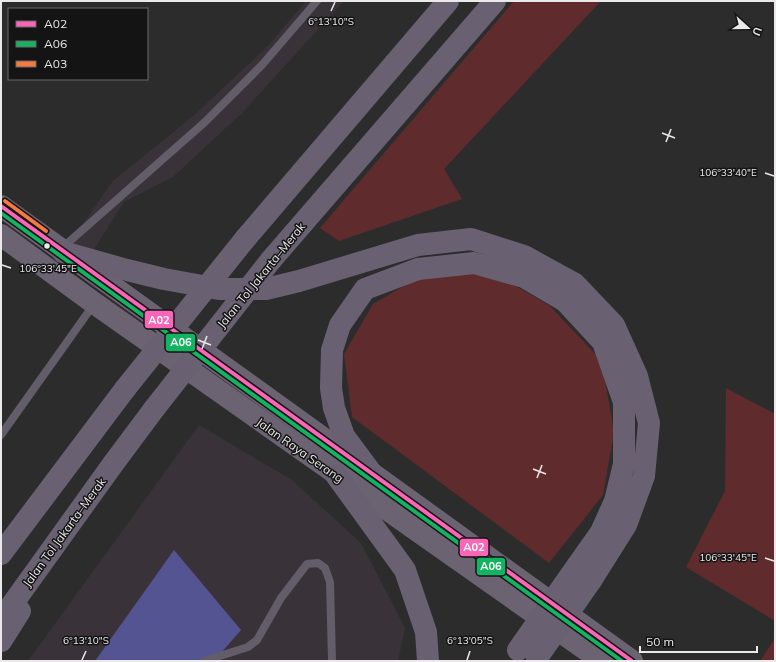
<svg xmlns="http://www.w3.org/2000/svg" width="776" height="662" viewBox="0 0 776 662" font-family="Mulish,sans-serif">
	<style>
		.built { fill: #393238 }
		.green { fill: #5f2b2d }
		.water { fill: #545492 }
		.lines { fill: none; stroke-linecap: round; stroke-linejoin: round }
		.service { stroke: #635c69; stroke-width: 8 }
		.trunk { stroke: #6b6272; stroke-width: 22 }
		.motorway { stroke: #696171; stroke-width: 22 }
		.motorway-bridge { stroke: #696171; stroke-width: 22 }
		.bus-1-casing { stroke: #151415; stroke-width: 7 }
		.bus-2-casing { stroke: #151415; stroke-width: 7 }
		.bus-3-casing { stroke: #151415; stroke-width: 7 }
		.bus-1 { stroke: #fa66b7; stroke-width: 4 }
		.bus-2 { stroke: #13b361; stroke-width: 4 }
		.bus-3 { stroke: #f6793e; stroke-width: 4 }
		.ticks { fill: none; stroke: #ebe9ea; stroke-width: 1.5 }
		.bus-dot { fill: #ebe9ea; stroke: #151415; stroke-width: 1.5 }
		.labels { text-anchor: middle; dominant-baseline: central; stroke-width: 3; stroke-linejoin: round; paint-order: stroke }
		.street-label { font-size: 12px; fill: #ebe9ea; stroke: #151415 }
		.ticks-label { font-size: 10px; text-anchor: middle; fill: #ebe9ea; stroke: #151415; stroke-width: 3; stroke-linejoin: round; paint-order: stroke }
		.line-badge { stroke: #151415; stroke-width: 1.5 }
		.badge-label { font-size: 11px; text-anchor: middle; font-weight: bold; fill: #fff }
	</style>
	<rect width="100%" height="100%" fill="#2d2c2d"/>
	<g class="built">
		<path d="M306 1H344L241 114 173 177 124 202 93 251 69 243 113 181 193 116 267 47Z"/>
		<path d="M199 425 292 480 361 543 405 628 398 661H28Z"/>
	</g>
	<g class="green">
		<path d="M514 1H601L444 169 462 199 339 241 320 228Z"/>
		<path d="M436 267 498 276 549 305 602 361 614 433 603 495 549 563 352 417 344 354 373 304Z"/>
		<path d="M726 388 775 414V621L686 567 725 491Z"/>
		<path d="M775 638V661H760Z"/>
	</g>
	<path class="water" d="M174 550 241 630 214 661H95Z"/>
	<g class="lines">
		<g class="service">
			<path d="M62 248 205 122 262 65 317 1"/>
			<path d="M1 435 94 304"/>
			<path d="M204 661 248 647 257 640 281 598 307 564 318 563 325 568 330 582 332 661"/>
		</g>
		<g class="trunk">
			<path d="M1 206 632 661"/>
			<path d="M1 235 94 303 602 661"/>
		</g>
		<g class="motorway">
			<path d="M245 239 448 1"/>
			<path d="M63 252 127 270 164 279 219 289H266L299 281 418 245 471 239 524 256 575 284 614 325 637 376 649 423 644 476 626 525 592 579"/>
			<path d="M271 260 495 1"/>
			<path d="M370 471 344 436 334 408 331 388 332 350 340 325 365 289 418 269 474 263 524 277 565 301 603 342 624 402V464L615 501 601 532 577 566"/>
			<path d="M336 475 405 570 426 632 428 661"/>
			<path d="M1 554 125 389"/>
			<path d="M1 620 113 464 154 409"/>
			<path d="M1 641 20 611"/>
		</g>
		<g class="motorway-bridge">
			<path d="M125 389 245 239"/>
			<path d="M154 409 271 260"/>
			<path d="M518 650 577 566"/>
			<path d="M537 658 592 579"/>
		</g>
		<g class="bus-1-casing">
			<path id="bus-1" d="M1 206 632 661"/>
		</g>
		<g class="bus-2-casing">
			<path id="bus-2" d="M1 213 622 661"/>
		</g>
		<g class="bus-3-casing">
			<path id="bus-3" d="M5 201 46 231"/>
		</g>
		<use href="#bus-1" class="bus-1"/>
		<use href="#bus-2" class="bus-2"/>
		<use href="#bus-3" class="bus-3"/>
	</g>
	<path class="ticks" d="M331 11 335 2M662 133 675 138M666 142 671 129M765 173 774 176M2 265 11 268M198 340 211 345M202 349 207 336M533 469 546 474M537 478 542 465M765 558 774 561M82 660 86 651M467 660 470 651"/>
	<circle class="bus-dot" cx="47" cy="246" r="3.5"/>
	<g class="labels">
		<g class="street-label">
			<text transform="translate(261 275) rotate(-51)">Jalan Tol Jakarta–Merak</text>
			<text transform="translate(300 450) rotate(35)">Jalan Raya Serang</text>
			<text transform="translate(64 532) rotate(-54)">Jalan Tol Jakarta–Merak</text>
		</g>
	</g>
	<g class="ticks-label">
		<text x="331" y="25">6°13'10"S</text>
		<text x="728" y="176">106°33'40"E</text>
		<text x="48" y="272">106°33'45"E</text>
		<text x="728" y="561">106°33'45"E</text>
		<text x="86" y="644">6°13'10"S</text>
		<text x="470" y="644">6°13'05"S</text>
	</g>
	<g class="line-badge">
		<rect x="144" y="310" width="30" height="19" rx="4" fill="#fa66b7"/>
		<rect x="165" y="333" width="31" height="19" rx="4" fill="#13b361"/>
		<rect x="459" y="538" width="30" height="19" rx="4" fill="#fa66b7"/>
		<rect x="476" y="557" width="30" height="19" rx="4" fill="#13b361"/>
	</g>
	<g class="badge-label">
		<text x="159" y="324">A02</text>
		<text x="181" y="346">A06</text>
		<text x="474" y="551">A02</text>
		<text x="491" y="570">A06</text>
	</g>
	<rect width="776" height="662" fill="none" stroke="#ebe9ea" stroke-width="4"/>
	<rect x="8" y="8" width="140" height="72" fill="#151415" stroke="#6b696a"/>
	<rect x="16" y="21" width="20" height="6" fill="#fa66b7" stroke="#6b696a"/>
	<text x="44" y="28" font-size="12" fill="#ebe9ea">A02</text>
	<rect x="16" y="41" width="20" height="6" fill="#13b361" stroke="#6b696a"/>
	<text x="44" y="48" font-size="12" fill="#ebe9ea">A06</text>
	<rect x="16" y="61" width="20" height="6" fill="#f6793e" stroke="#6b696a"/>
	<text x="44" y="68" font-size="12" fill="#ebe9ea">A03</text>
	<g transform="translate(748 28) rotate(111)" stroke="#151415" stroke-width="3" paint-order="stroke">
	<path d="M0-3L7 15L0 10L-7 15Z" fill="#ebe9ea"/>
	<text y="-6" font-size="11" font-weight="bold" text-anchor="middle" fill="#ebe9ea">U</text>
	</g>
	<path d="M640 646v6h117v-6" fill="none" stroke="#ebe9ea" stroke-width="2"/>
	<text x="646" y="646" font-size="12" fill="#ebe9ea" stroke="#151415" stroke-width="3" paint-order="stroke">50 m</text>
</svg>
